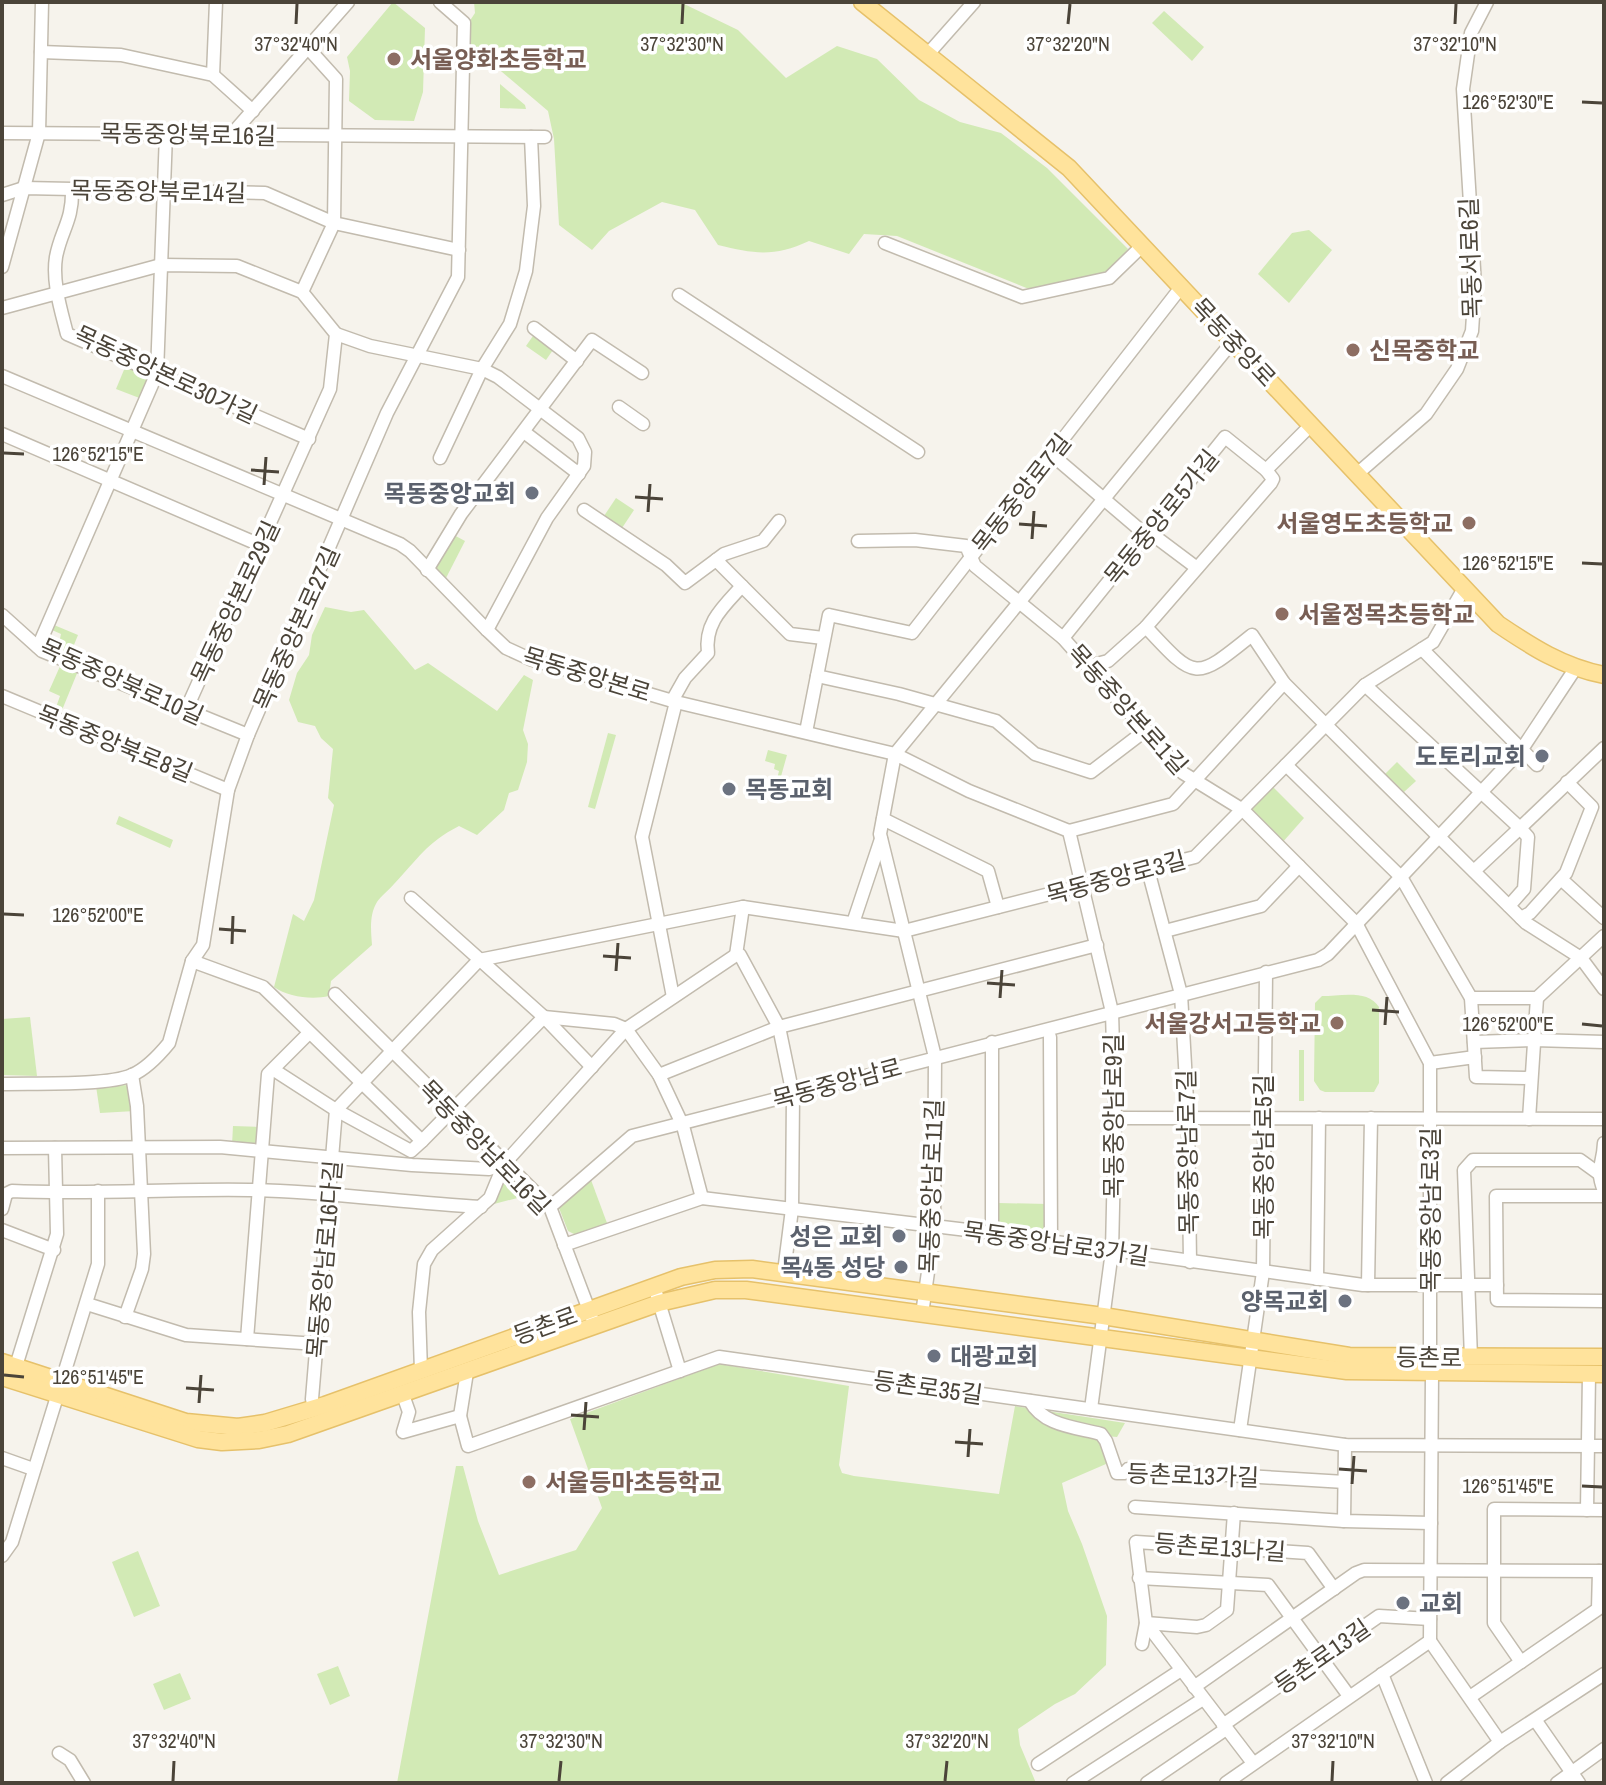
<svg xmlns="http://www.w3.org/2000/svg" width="1606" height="1785" viewBox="0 0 1606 1785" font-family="'Archivo Narrow','Noto Sans KR',sans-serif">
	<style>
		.green { fill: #d2eab5 }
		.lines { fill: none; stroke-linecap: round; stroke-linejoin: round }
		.minor-casing { stroke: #c2bbae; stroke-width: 15 }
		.major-casing { stroke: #e6c16a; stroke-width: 19 }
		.minor { stroke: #fff; stroke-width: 12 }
		.major { stroke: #ffe39c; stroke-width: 16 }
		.ticks { fill: none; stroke: #4b4439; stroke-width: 3 }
		.education-dot { fill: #8d6e63; stroke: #fff; stroke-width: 3 }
		.worship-dot { fill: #6b7280; stroke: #fff; stroke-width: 3 }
		.labels { text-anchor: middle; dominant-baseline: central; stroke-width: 7; stroke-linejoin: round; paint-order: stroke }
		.education-label { font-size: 24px; font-weight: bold; fill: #785e54; stroke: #fff; text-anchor: start }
		.street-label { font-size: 24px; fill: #4b4439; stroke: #fff }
		.worship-label { font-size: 24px; font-weight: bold; fill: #5b616d; stroke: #fff; text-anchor: end }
		.ticks-label { font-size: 20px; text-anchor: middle; fill: #4b4439; stroke: #fff; stroke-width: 7; stroke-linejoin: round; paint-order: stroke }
	</style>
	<rect width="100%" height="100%" fill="#f6f3ec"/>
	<g class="green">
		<path d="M393 2 425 28 423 92 414 121 375 120 349 101 350 71 347 57Z"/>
		<path d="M474 2H680L738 30 786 78 837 46 877 59 919 100 960 122 1001 133 1047 168 1128 249 1113 267 1103 273 1029 289 897 236 864 234 849 254 809 241C775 257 754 254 718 245L695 210 662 202 609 231 592 250 559 225 554 139 548 111 469 44V22L475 13Z"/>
		<path d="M1164 11 1204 47 1192 61 1152 23Z"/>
		<path d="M500 84 525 105 526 109 500 108Z"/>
		<path d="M1309 230 1332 250 1289 303 1258 274 1292 233Z"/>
		<path d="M535 333 555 347 546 360 526 346Z"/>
		<path d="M126 365 149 374 150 378 142 399 116 389Z"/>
		<path d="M616 498 634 510 622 528 604 516Z"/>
		<path d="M452 534 465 541 446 578 435 567Z"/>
		<path d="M325 607 351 612 364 610 415 670 428 663 497 711 524 675 533 680 523 730 528 744 527 762 518 790 509 793 504 810 477 835 459 826C426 843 418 859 394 884 389 890 381 896 377 902 369 915 371 931 372 945L331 981 329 996C312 1000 288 997 274 987L293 914 304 921 314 900 334 805 328 798 333 749 321 738 315 726 298 722 289 700 297 673 309 655 312 635Z"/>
		<path d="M54 625 78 635 69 657 62 654 64 648 59 643 61 634 52 630Z"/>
		<path d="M61 664 78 671 60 715 54 713 60 696 49 691Z"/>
		<path d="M608 733 616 735 595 809 588 807Z"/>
		<path d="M768 750 787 755 780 780 777 779 779 771 774 769 775 764 765 761Z"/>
		<path d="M1397 762 1416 781 1404 792 1385 774Z"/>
		<path d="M1270 784 1304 818 1282 843 1247 807Z"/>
		<path d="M119 816 173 840 170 848 116 824Z"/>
		<path d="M1322 996C1340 996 1368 989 1379 1007V1083L1374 1092H1325L1320 1090 1314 1081 1315 1003Z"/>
		<path d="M30 1017 37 1076 2 1075V1019Z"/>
		<rect x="1299" y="1050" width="5" height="51"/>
		<path d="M131 1085 135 1111 100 1113 96 1086Z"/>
		<path d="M233 1126 260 1127 259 1147 232 1145Z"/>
		<path d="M512 1177 525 1196 494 1204 504 1181Z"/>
		<path d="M591 1180 607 1223 576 1235 568 1231 559 1208Z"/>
		<path d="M998 1203 1048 1204V1231L1039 1237 997 1230Z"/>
		<path d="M719 1364 849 1386 839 1465 842 1473 854 1476 999 1494 1015 1406 1125 1423 1117 1437 1106 1436V1464L1062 1483 1068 1511 1082 1544 1107 1616 1106 1665 1075 1694 1055 1704 1018 1729 1020 1745 1036 1783H397L456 1466H463L478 1521 499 1575 576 1550 602 1508 570 1419Z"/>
		<path d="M138 1551 160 1606 134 1617 112 1562Z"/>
		<path d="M338 1666 350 1696 330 1705 317 1674Z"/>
		<path d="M180 1673 191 1699 164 1710 153 1684Z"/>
	</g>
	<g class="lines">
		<g class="minor-casing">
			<g id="minor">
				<path d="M41 52 121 55 213 75 253 111"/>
				<path d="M928 54 974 2"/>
				<path d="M213 75 216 2"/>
				<path d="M2 133 545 137"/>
				<path d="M232 134 348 2"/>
				<path d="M72 189C73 221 61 230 56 257 52 282 61 310 67 334L309 439"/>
				<path d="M2 195 24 188 265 193 334 223 459 250"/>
				<path d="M885 243 1022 297 1109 278 1143 245"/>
				<path d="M2 267 39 133 42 2"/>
				<path d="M302 292 334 223 336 79 308 48"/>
				<path d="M679 295 918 452"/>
				<path d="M2 308 161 265 237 266 302 292 336 334 330 389 186 710"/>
				<path d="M534 328 577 361"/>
				<path d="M336 334 370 346 482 369 498 377 578 438 585 452 584 466 547 518 487 630"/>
				<path d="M2 376 400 544 410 551 487 630 506 648 530 659 676 702 895 754 1233 341"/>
				<path d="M619 407 643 424"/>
				<path d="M524 432 579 474"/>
				<path d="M2 434 260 545"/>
				<path d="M1051 454 1146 535"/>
				<path d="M440 458 482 369 510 324 526 271 534 206 531 137"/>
				<path d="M1357 474 1426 414 1457 369 1472 331 1475 285 1463 89 1471 33 1487 2"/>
				<path d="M584 510 666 565 685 583 716 560 790 634 823 638"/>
				<path d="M1149 532 1197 568"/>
				<path d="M858 541 915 540 966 546 975 566 1063 638 1183 773 1243 810 1356 923 1430 1063V1346L1432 1374 1430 1641 1226 1783"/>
				<path d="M716 560 724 554 763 541 779 521"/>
				<path d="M427 570 461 514 592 340 642 373"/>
				<path d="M2 615 42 651 248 735"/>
				<path d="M1146 627C1196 681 1195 681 1252 635L1284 683 1326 725 1526 923 1581 958 1604 989"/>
				<path d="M1063 638 1225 437 1266 470"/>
				<path d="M38 647 157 373 166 134"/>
				<path d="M1422 649 1537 765"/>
				<path d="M1089 666 1108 661 1146 627 1271 483 1273 479 1266 470 1311 425"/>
				<path d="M817 676 899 694 996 721 1035 754 1091 772 1146 730"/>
				<path d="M1365 685 1520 828 1604 748"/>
				<path d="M2 696 228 790"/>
				<path d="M672 701 685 678 708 653C704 623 723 607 742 586"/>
				<path d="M806 732 829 615 912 633 1182 286"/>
				<path d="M1286 765 1401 877 1471 998 1476 1077 1531 1078"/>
				<path d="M883 819 988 871 998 907"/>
				<path d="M1069 831 1112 1012 1115 1118 1112 1251 1091 1409"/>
				<path d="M1148 870 1181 994 1188 1118 1190 1262"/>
				<path d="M1474 871 1520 828 1528 837 1524 889 1509 906"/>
				<path d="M1561 879 1604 918"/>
				<path d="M411 898 544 1017 592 1067"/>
				<path d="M743 907 736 955H740L779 1027 793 1095 792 1209 784 1272"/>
				<path d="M1521 918 1530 913 1566 873 1592 807 1567 782"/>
				<path d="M853 923 881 839"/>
				<path d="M1165 931 1261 906 1299 866"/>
				<path d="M192 961 263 987 422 1141 544 1017 614 1024 626 1029 659 1075 683 1126 702 1198"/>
				<path d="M335 994 550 1207 595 1326"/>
				<path d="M673 997 642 837 676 702"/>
				<path d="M1471 998H1537L1604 936"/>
				<path d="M1050 1037 1051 1242"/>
				<path d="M992 1042V1233"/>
				<path d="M1474 1042 1534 1040 1604 1042"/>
				<path d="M1430 1063 1475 1057"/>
				<path d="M274 1070 336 1110 411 1151 422 1141"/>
				<path d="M659 1075 779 1027 1097 945"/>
				<path d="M2 1084C31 1083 108 1086 132 1075 146 1069 160 1054 169 1043L192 961 203 945 228 790 248 735 387 413 458 277 464 23 440 2"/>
				<path d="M1115 1118 1604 1119"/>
				<path d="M1529 1119 1537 998"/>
				<path d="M1604 1143C1603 1167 1595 1167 1604 1191"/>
				<path d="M2 1148 220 1147 412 1165 489 1169 504 1164"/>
				<path d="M1604 1196H1496L1497 1300 1604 1301"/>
				<path d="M550 1207 632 1136 1318 960 1328 954 1522 749 1575 669"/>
				<path d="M2 1209 6 1194 12 1191C93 1195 175 1188 256 1190 331 1192 406 1203 481 1207"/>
				<path d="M2 1230 54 1250"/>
				<path d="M564 1245 702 1198 992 1233 1363 1285H1497"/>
				<path d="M1317 1279 1319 1118"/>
				<path d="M1368 1285 1371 1118"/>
				<path d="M654 1286 680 1371"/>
				<path d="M87 1304 186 1335 317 1344"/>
				<path d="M922 1314 934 1230 935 1057 880 834 895 754 969 791 1069 831 1173 804 1284 683"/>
				<path d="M125 1317 142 1269 144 1254 137 1106 132 1075"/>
				<path d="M247 1339 268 1074 309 1033"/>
				<path d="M1471 1358 1464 1170 1473 1160H1580L1598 1173"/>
				<path d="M16 1366 57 1234 55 1148"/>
				<path d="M421 1371 419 1312 424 1264 432 1250 490 1198 504 1164 626 1029 736 955"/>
				<path d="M403 1395 409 1412 403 1432 460 1416 468 1446 719 1357 1345 1445 1604 1446"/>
				<path d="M1030 1401C1044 1426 1075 1427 1101 1434L1106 1441 1117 1473H1125L1128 1469 1345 1482"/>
				<path d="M314 1408 312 1399 336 1110 479 960 743 907 904 931 1195 857 1365 685 1433 642 1463 590"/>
				<path d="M460 1416 467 1372"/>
				<path d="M1240 1430 1263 1272 1266 972"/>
				<path d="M2 1458 33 1469"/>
				<path d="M1135 1507 1344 1521 1431 1523"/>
				<path d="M1587 1510 1589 1374"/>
				<path d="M1344 1521 1345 1445"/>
				<path d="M2 1556 12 1542 98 1264V1191"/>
				<path d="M1139 1578 1268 1585 1349 1696"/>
				<path d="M1430 1641 1500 1742"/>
				<path d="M1142 1644 1146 1623 1197 1627 1206 1625 1227 1610 1234 1513"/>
				<path d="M1521 1662 1494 1623V1509L1604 1510"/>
				<path d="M1382 1674 1426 1783"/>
				<path d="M1194 1687 1356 1573 1364 1570 1604 1571"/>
				<path d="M1470 1697 1598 1609 1599 1571"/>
				<path d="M1536 1721 1579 1783"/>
				<path d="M1223 1725 1379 1616 1430 1619"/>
				<path d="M59 1753 70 1760 84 1783"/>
				<path d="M1253 1763 1146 1623 1136 1542 1308 1553 1334 1589"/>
				<path d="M1038 1764 1181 1670"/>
				<path d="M1073 1783 1203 1699"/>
				<path d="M1147 1783 1226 1729"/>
				<path d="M1447 1783 1500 1742 1604 1674"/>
				<path d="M1557 1783 1604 1749"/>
			</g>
		</g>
		<g class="major-casing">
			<g id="major">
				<path d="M862 2 1069 168 1498 624C1532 647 1563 667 1604 675"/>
				<path d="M2 1362 186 1422 238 1427 265 1423 325 1405 681 1277 715 1270 752 1269 1103 1316 1349 1356 1604 1357"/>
				<path d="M2 1377 198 1439 222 1442 259 1440 288 1434 659 1303 715 1290H746L1347 1371 1604 1374"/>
			</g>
		</g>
		<use href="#minor" class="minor"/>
		<use href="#major" class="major"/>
	</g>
	<path class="ticks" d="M296 24 297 4M682 24 683 4M1068 24 1070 4M1455 24 1456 4M1582 102 1602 103M4 453 24 454M251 470 279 472M264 485 266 457M635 497 663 499M648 512 650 484M1019 524 1047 526M1032 539 1034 511M1582 563 1602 564M4 914 24 915M219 929 246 931M232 944 233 916M603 956 631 958M616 971 618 943M987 983 1015 985M1000 998 1002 970M1372 1010 1399 1012M1582 1024 1602 1026M1385 1025 1387 997M4 1375 24 1377M186 1388 214 1390M199 1403 201 1375M571 1415 599 1417M584 1430 586 1402M955 1442 983 1444M968 1457 970 1429M1339 1469 1367 1471M1352 1484 1354 1456M1582 1486 1602 1487M173 1781 174 1761M559 1781 561 1761M945 1781 947 1761M1332 1781 1333 1761"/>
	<g class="education-dot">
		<circle cx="394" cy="59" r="8"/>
		<circle cx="1353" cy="350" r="8"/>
		<circle cx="1469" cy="523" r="8"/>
		<circle cx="1282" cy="614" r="8"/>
		<circle cx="1337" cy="1023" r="8"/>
		<circle cx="529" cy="1482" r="8"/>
	</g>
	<g class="worship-dot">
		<circle cx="532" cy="493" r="8"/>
		<circle cx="1542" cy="756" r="8"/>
		<circle cx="729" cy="789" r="8"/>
		<circle cx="899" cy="1236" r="8"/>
		<circle cx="901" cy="1267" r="8"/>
		<circle cx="1345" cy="1301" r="8"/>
		<circle cx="934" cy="1356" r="8"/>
		<circle cx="1403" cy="1603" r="8"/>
	</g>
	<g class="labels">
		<g class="education-label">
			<text x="410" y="59">서울양화초등학교</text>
			<text x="1369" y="350">신목중학교</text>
			<text x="1453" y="523" text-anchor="end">서울영도초등학교</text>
			<text x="1298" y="614">서울정목초등학교</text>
			<text x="1321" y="1023" text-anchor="end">서울강서고등학교</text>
			<text x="545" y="1482">서울등마초등학교</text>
		</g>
		<g class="street-label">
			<text transform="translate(188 134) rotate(1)">목동중앙북로16길</text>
			<text transform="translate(158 191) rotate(1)">목동중앙북로14길</text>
			<text transform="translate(1470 258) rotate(-92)">목동서로6길</text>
			<text transform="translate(1234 342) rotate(47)">목동중앙로</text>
			<text transform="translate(166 374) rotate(25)">목동중앙본로30가길</text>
			<text transform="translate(1021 493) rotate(-52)">목동중앙로7길</text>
			<text transform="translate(1161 517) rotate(-51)">목동중앙로5가길</text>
			<text transform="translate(235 602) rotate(-65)">목동중앙본로29길</text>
			<text transform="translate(296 628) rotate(-66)">목동중앙본로27길</text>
			<text transform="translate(587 674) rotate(17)">목동중앙본로</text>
			<text transform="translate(122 681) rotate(24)">목동중앙북로10길</text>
			<text transform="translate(1128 709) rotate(48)">목동중앙본로1길</text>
			<text transform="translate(115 743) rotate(22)">목동중앙북로8길</text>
			<text transform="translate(1116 877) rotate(-15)">목동중앙로3길</text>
			<text transform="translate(837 1083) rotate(-15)">목동중앙남로</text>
			<text transform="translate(1113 1116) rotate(-90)">목동중앙남로9길</text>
			<text transform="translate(485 1147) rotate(46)">목동중앙남로16길</text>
			<text transform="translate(1187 1152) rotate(-91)">목동중앙남로7길</text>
			<text transform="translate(1263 1157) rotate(-90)">목동중앙남로5길</text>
			<text transform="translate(931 1186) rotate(-88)">목동중앙남로11길</text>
			<text transform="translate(1430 1210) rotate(-90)">목동중앙남로3길</text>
			<text transform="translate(1056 1243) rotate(8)">목동중앙남로3가길</text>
			<text transform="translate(324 1259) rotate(-85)">목동중앙남로16다길</text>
			<text transform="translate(545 1325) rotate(-20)">등촌로</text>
			<text transform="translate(1429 1357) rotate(1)">등촌로</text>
			<text transform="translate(928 1387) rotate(8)">등촌로35길</text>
			<text transform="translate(1193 1475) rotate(2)">등촌로13가길</text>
			<text transform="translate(1220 1547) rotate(4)">등촌로13나길</text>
			<text transform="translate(1322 1656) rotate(-35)">등촌로13길</text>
		</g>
		<g class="worship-label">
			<text x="516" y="493">목동중앙교회</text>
			<text x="1526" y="756">도토리교회</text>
			<text x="745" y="789" text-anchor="start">목동교회</text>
			<text x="883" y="1236">성은 교회</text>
			<text x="885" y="1267">목4동 성당</text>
			<text x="1329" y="1301">양목교회</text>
			<text x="950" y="1356" text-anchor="start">대광교회</text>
			<text x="1419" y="1603" text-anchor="start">교회</text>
		</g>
	</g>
	<g class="ticks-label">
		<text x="296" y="51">37°32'40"N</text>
		<text x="682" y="51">37°32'30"N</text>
		<text x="1068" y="51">37°32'20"N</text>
		<text x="1455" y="51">37°32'10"N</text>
		<text x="1508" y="109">126°52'30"E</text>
		<text x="98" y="461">126°52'15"E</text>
		<text x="1508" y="570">126°52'15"E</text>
		<text x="98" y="922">126°52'00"E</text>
		<text x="1508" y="1031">126°52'00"E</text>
		<text x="98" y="1384">126°51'45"E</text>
		<text x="1508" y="1493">126°51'45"E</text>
		<text x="174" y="1748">37°32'40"N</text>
		<text x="561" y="1748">37°32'30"N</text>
		<text x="947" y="1748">37°32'20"N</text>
		<text x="1333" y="1748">37°32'10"N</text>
	</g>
	<rect width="1606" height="1785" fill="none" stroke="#4b4439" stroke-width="8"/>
</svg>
